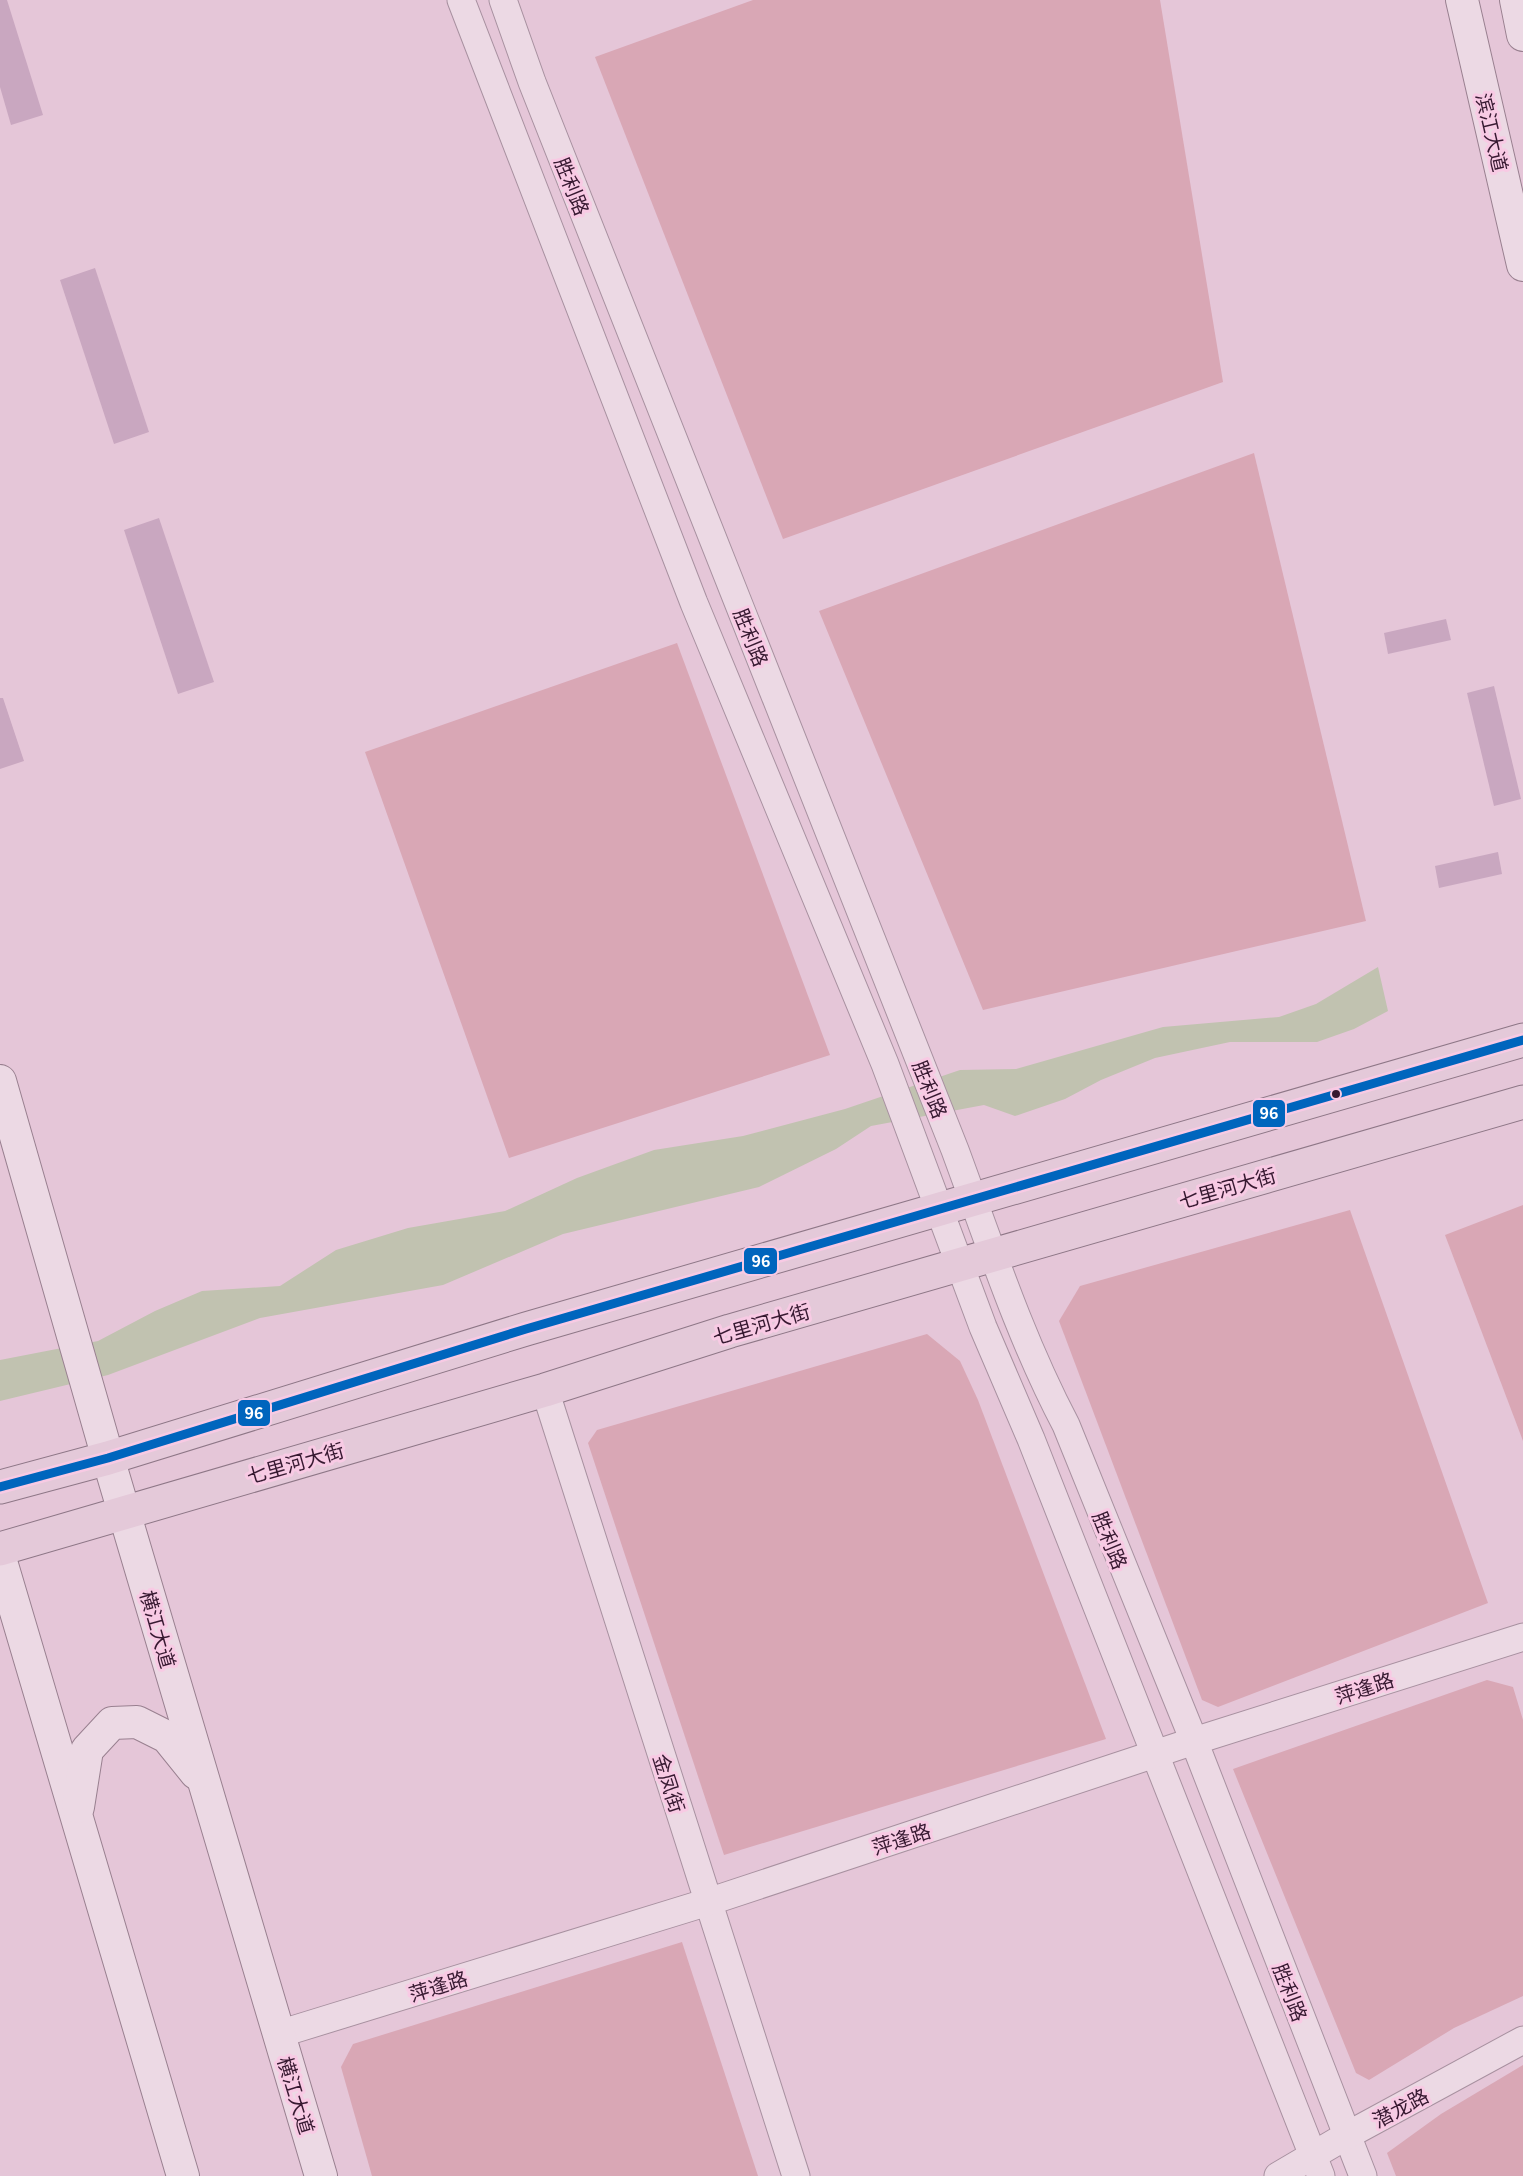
<svg xmlns="http://www.w3.org/2000/svg" width="1523" height="2176" viewBox="0 0 1523 2176" font-family="Georgia,'Noto Sans SC',serif">
	<style>
		.green { fill: #d9a7b5 }
		.water { fill: #c1c2b0 }
		.building { fill: #c9a7c0 }
		.lines { fill: none; stroke-linecap: round; stroke-linejoin: round }
		.tertiary-casing { stroke: #a891a0; stroke-width: 29 }
		.secondary-casing { stroke: #998090; stroke-width: 34 }
		.primary-casing { stroke: #8e7787; stroke-width: 35 }
		.tertiary { stroke: #ecd9e4; stroke-width: 27 }
		.secondary { stroke: #ecd9e4; stroke-width: 32 }
		.primary { stroke: #e4c9d9; stroke-width: 33 }
		.bus-1-casing { stroke: #f8cae4; stroke-width: 14 }
		.bus-1 { stroke: #0065bd; stroke-width: 9 }
		.bus-dot { fill: #371931; stroke: #f8cae4; stroke-width: 2 }
		.labels { text-anchor: middle; dominant-baseline: central; stroke-width: 6; stroke-linejoin: round; paint-order: stroke }
		.street-label { font-size: 20px; fill: #371931; stroke: #f8cae4 }
		.line-badge { stroke: #f8cae4; stroke-width: 2 }
		.badge-label { font-size: 16px; text-anchor: middle; font-weight: bold; fill: #fff }
	</style>
	<rect width="100%" height="100%" fill="#e5c6d8"/>
	<g class="green">
		<path d="M753 0H1160L1223 382 783 539 595 57Z"/>
		<path d="M1254 453 1366 921 983 1010 819 611Z"/>
		<path d="M677 643 830 1055 509 1158 365 752Z"/>
		<path d="M1523 1205V1441L1445 1235Z"/>
		<path d="M1350 1210 1488 1603 1218 1707 1202 1700 1059 1321 1080 1286Z"/>
		<path d="M927 1334 960 1361 978 1400 1106 1739 724 1855 588 1443 597 1430Z"/>
		<path d="M1487 1680 1513 1687 1523 1720V1996L1454 2028 1369 2080 1356 2073 1233 1769Z"/>
		<path d="M682 1942 758 2176H372L341 2067 353 2044Z"/>
		<path d="M1523 2065V2176H1396L1387 2153 1441 2114Z"/>
	</g>
	<path class="water" d="M1378 967 1388 1011 1354 1029 1317 1042H1230L1155 1058 1101 1080 1065 1099 1015 1116 984 1105 871 1126 836 1149 759 1187 563 1234 443 1285 260 1318 108 1375 0 1401V1360L98 1341 155 1311 202 1291 280 1286 336 1250 408 1228 505 1211 577 1178 654 1150 743 1136 845 1109 960 1070 1016 1069 1163 1027 1279 1017 1316 1004Z"/>
	<g class="building">
		<path d="M0 0H7L43 115 11 125 0 87Z"/>
		<path d="M95 268 149 432 114 444 60 280Z"/>
		<path d="M159 518 214 682 178 694 124 530Z"/>
		<path d="M1446 619 1451 640 1388 654 1384 633Z"/>
		<path d="M1494 686 1521 799 1494 806 1467 693Z"/>
		<path d="M0 698H3L24 761 0 769Z"/>
		<path d="M1498 852 1502 874 1439 888 1435 866Z"/>
	</g>
	<g class="lines">
		<g class="tertiary-casing">
			<g id="tertiary">
				<path d="M461 0 694 603 885 1064 983 1327 1031 1439 1321 2176"/>
				<path d="M503 0 532 82 955 1150C989 1242 1020 1338 1066 1425L1194 1741 1363 2176"/>
				<path d="M545 1390 796 2176"/>
				<path d="M279 2034 708 1902 1194 1741 1523 1637"/>
				<path d="M1278 2176 1346 2136 1523 2040"/>
			</g>
		</g>
		<g class="secondary-casing">
			<g id="secondary">
				<path d="M1462 0 1523 265"/>
				<path d="M1516 0 1523 35"/>
				<path d="M0 1081 108 1458 321 2176"/>
				<path d="M0 1558 183 2176"/>
				<path d="M78 1807 87 1750 112 1723 137 1722 167 1737 196 1773"/>
			</g>
		</g>
		<g class="primary-casing">
			<g id="primary">
				<path d="M0 1487 108 1458 526 1329 1523 1040"/>
				<path d="M0 1549 545 1390 730 1331 1523 1102"/>
			</g>
		</g>
		<use href="#tertiary" class="tertiary"/>
		<use href="#secondary" class="secondary"/>
		<use href="#primary" class="primary"/>
		<g class="bus-1-casing">
			<path id="bus-1" d="M0 1487 108 1458 526 1329 1523 1040"/>
		</g>
		<use href="#bus-1" class="bus-1"/>
	</g>
	<circle class="bus-dot" cx="1336" cy="1094" r="5"/>
	<g class="labels">
		<g class="street-label">
			<text transform="translate(1493 132) rotate(77)">滨江大道</text>
			<text transform="translate(573 186) rotate(68)">胜利路</text>
			<text transform="translate(752 637) rotate(68)">胜利路</text>
			<text transform="translate(931 1089) rotate(68)">胜利路</text>
			<text transform="translate(1227 1187) rotate(-16)">七里河大街</text>
			<text transform="translate(761 1323) rotate(-16)">七里河大街</text>
			<text transform="translate(295 1462) rotate(-16)">七里河大街</text>
			<text transform="translate(1111 1540) rotate(68)">胜利路</text>
			<text transform="translate(159 1629) rotate(74)">横江大道</text>
			<text transform="translate(1364 1687) rotate(-18)">萍逢路</text>
			<text transform="translate(670 1783) rotate(72)">金凤街</text>
			<text transform="translate(901 1838) rotate(-18)">萍逢路</text>
			<text transform="translate(438 1985) rotate(-17)">萍逢路</text>
			<text transform="translate(1291 1992) rotate(69)">胜利路</text>
			<text transform="translate(297 2095) rotate(73)">横江大道</text>
			<text transform="translate(1400 2107) rotate(-28)">潜龙路</text>
		</g>
	</g>
	<g class="line-badge">
		<rect x="1252" y="1099" width="34" height="29" rx="6" fill="#0065bd"/>
		<rect x="743" y="1247" width="35" height="28" rx="6" fill="#0065bd"/>
		<rect x="237" y="1399" width="34" height="28" rx="6" fill="#0065bd"/>
	</g>
	<g class="badge-label">
		<text x="1269" y="1119">96</text>
		<text x="761" y="1267">96</text>
		<text x="254" y="1419">96</text>
	</g>
</svg>
